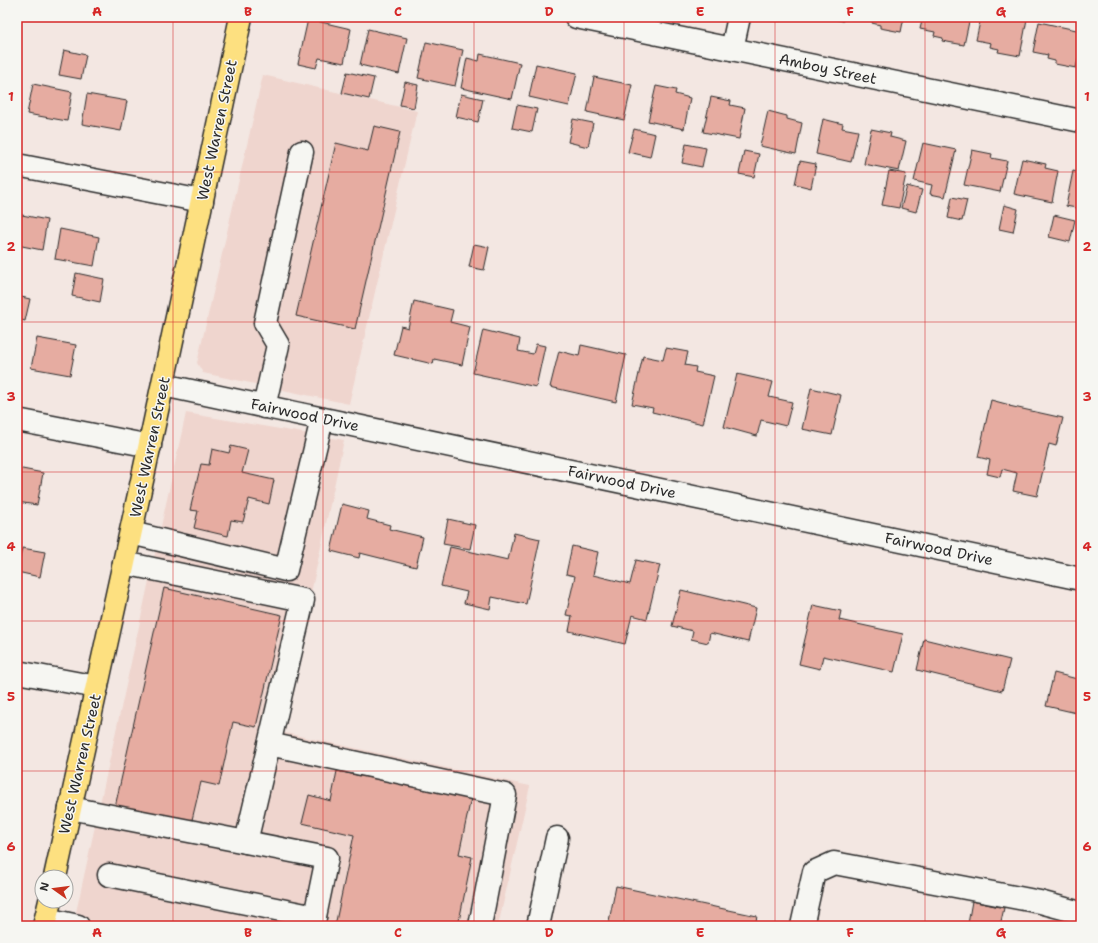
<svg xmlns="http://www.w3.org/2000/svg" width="1098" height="943" viewBox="0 0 1098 943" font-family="'Shantell Sans',sans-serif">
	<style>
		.built { fill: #efd5ce }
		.building { fill: #e6aca1; stroke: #2b2b2b }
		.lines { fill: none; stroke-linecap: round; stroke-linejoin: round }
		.minor-casing { stroke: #2b2b2b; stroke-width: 25 }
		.major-casing { stroke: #2b2b2b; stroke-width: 25 }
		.minor { stroke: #f6f6f2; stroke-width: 22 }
		.major { stroke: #fde080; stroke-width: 22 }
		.grid { fill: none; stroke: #d62828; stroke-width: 1; stroke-opacity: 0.55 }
		.labels { text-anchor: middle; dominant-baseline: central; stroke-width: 3; stroke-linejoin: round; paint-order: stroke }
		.street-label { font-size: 15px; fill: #2b2b2b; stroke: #f6f6f2 }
		.neatline { fill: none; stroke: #d62828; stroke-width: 1.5 }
		.grid-label { font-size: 13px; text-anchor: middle; font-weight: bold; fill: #d62828 }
	</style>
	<rect width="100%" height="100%" fill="#f3e7e2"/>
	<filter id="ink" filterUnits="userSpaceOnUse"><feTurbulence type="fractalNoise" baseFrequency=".025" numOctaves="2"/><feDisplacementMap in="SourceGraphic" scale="8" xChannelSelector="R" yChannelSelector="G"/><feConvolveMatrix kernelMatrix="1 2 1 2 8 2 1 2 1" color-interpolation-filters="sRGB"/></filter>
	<g filter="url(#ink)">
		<g class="built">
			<path d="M263 75 417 111 349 404 203 373 197 363Z"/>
			<path d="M186 413 344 440 281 732 530 786 498 926H73Z"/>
		</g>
		<g class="building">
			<path d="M825 17H844L843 21Z"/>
			<path d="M861 17H904L901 32 880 28V25L872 23 873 20Z"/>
			<path d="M923 17H970L964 45 942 41 943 38 934 36 935 32 920 29Z"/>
			<path d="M981 17H1017L1027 19 1020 56 998 52 999 49 990 47 991 43 976 40Z"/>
			<path d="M308 19 351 29 344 63 319 58 316 68 298 64Z"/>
			<path d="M1039 22 1081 31V46L1076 68 1055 64V61L1047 59 1048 55 1033 52Z"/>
			<path d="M368 29 407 38 399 74 360 65Z"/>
			<path d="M426 42 463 50 455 86 418 78Z"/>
			<path d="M64 50 86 55 81 79 59 75Z"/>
			<path d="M480 54 520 63 512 99 461 88 467 58 479 61Z"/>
			<path d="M536 64 577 73 569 106 529 97Z"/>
			<path d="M347 72 374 78 369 99 342 93Z"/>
			<path d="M594 77 632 85 624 120 587 112Z"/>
			<path d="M405 82 418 85 414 108 400 105Z"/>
			<path d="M33 84 72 92 67 121 27 114Z"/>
			<path d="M656 86 676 90 675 94 690 98 684 129 648 121Z"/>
			<path d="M87 94 127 101 121 131 82 124Z"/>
			<path d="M461 94 483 99 478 122 456 117Z"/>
			<path d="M711 97 731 101 730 105 745 108 739 139 703 132Z"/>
			<path d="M517 105 537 109 532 132 512 128Z"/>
			<path d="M768 111 787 116V119L802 123 796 154 760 146Z"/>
			<path d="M573 119 593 123 588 147 568 142Z"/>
			<path d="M823 119 843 124 842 128 858 131 851 162 816 154Z"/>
			<path d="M374 126 400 132 355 329 296 316 336 143 368 151Z"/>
			<path d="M634 129 655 134 650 157 628 152Z"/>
			<path d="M871 129 891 133 890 137 906 141 899 171 864 164Z"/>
			<path d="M923 143 956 150 945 197 930 194 932 185 914 181Z"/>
			<path d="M686 144 706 148 702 167 682 163Z"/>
			<path d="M972 150 992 154 991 158 1007 161 1000 192 964 185Z"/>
			<path d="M744 151 759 154 754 177 739 174Z"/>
			<path d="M1022 159 1046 164 1045 168 1058 171 1052 202 1014 194Z"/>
			<path d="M800 161 816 164 811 188 795 184Z"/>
			<path d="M889 171 906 174 899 208 882 205Z"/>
			<path d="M1073 171 1081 173V209L1066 206Z"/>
			<path d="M907 186 922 190 916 212 901 208Z"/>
			<path d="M952 197 967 200 962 221 948 218Z"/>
			<path d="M1004 205 1018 209 1013 232 999 229Z"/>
			<path d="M17 214 47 220 42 250 17 245Z"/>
			<path d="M1054 215 1075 220 1070 242 1049 237Z"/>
			<path d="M60 229 99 237 94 266 55 259Z"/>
			<path d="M474 244 489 247 484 270 469 267Z"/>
			<path d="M76 273 104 279 100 302 72 296Z"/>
			<path d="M17 296 30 299 25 321 17 319Z"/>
			<path d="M414 301 453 310 450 322 470 327 462 365 434 359 433 364 394 355 401 326 408 328Z"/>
			<path d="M483 330 520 339 518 351 533 354 536 344 545 346 536 387 473 373Z"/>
			<path d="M37 338 76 345 70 375 31 368Z"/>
			<path d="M581 345 626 355 616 402 550 387 559 351 579 356Z"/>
			<path d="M666 348 688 352 685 365 696 367 695 372 714 376 703 424 652 412 653 408 632 404 643 356 663 360Z"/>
			<path d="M737 374 773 382 769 397 792 402 786 426 761 420 757 436 724 427Z"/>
			<path d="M811 388 841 395 832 435 802 429Z"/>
			<path d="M991 400 1010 405 1009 406 1063 418 1056 446 1049 444 1037 496 1013 491 1017 473 1002 469 1000 477 987 474 990 460 978 457Z"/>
			<path d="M231 446 248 450 242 473 274 480 269 504 249 499 243 522 231 520 228 536 194 528 198 511 190 510 201 464 209 465 212 449 229 453Z"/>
			<path d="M17 468 43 473 37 505 17 502Z"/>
			<path d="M342 504 369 511 367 519 390 525 389 529 423 537 416 567 360 553 359 558 331 551Z"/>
			<path d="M448 519 475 525 470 549 443 544Z"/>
			<path d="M514 533 540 539 526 604 492 597 490 609 464 603 467 592 441 586 450 547 508 560Z"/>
			<path d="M572 546 598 552 593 575 630 584 636 560 660 565 647 619 632 615 625 644 569 631 572 616 566 615 575 576 566 574Z"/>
			<path d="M22 548 45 552 40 577 17 572Z"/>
			<path d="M164 588 282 615 256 727 233 722 219 786 201 782 191 824 115 807Z"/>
			<path d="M681 590 756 608 748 642 710 633 708 643 691 639 693 631 672 626Z"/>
			<path d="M813 605 841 611 839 620 903 634 894 672 823 656 820 669 799 664Z"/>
			<path d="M924 639 1010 660 1002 691 917 670Z"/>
			<path d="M1054 673 1081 680V714L1046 706Z"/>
			<path d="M337 771 471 798 459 854 472 857 458 926H335L354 835 302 823 309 795 331 801Z"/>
			<path d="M616 886 757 916 755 926H608Z"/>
			<path d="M972 901 1004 908 1000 926H977L968 924Z"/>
		</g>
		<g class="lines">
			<g class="minor-casing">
				<g id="minor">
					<path d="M576 17 1081 121"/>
					<path d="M732 49 739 17"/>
					<path d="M17 165 202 201"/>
					<path d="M163 385 1081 579"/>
					<path d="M264 407 278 345 265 323 302 152"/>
					<path d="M17 420 150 446"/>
					<path d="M131 533 286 570 322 419"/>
					<path d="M17 672 97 687"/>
					<path d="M269 744 505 795 480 926"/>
					<path d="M70 808 246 842 303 600 124 563"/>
					<path d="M246 842 327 858 313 926"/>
					<path d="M109 875 315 917"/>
					<path d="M46 919 78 926"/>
					<path d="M538 926 557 838"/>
					<path d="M802 926 814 872 834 863 1040 902 1081 913"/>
				</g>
			</g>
			<g class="major-casing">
				<g id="major">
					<path d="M55 877 145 467 241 17"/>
					<path d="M44 926 50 901"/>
				</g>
			</g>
			<use href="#minor" class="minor"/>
			<use href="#major" class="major"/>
		</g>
	</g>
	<path class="grid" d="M173 17V926M323 17V926M474 17V926M624 17V926M775 17V926M925 17V926M17 172H1081M17 322H1081M17 472H1081M17 621H1081M17 771H1081"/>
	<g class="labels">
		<g class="street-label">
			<text transform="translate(828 69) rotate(12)">Amboy Street</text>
			<text transform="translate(217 130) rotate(-78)">West Warren Street</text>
			<text transform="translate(305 415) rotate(12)">Fairwood Drive</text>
			<text transform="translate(150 447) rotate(-78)">West Warren Street</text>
			<text transform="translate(622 482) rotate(12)">Fairwood Drive</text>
			<text transform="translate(939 549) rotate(12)">Fairwood Drive</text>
			<text transform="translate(80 764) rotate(-77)">West Warren Street</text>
		</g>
	</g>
	<rect width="1098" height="943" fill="none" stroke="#f6f6f2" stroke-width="44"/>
	<g transform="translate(54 889) rotate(284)"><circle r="19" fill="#f6f6f2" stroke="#a5a5a2"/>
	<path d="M0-3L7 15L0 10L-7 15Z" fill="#c8321e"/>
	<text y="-6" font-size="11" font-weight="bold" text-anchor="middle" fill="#2b2b2b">N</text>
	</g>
	<rect x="22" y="22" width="1054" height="899" class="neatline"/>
	<g class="grid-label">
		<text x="97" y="16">A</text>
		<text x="248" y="16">B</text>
		<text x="398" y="16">C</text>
		<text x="549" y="16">D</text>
		<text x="700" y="16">E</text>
		<text x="850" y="16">F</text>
		<text x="1001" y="16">G</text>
		<text x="11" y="101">1</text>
		<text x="1087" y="101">1</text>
		<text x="11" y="251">2</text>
		<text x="1087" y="251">2</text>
		<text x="11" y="401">3</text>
		<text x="1087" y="401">3</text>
		<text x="11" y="551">4</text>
		<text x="1087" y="551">4</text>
		<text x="11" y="701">5</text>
		<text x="1087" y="701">5</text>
		<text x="11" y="851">6</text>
		<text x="1087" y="851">6</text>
		<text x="97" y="937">A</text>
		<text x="248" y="937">B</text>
		<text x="398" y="937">C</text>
		<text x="549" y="937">D</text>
		<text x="700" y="937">E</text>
		<text x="850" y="937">F</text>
		<text x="1001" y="937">G</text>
	</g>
</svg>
